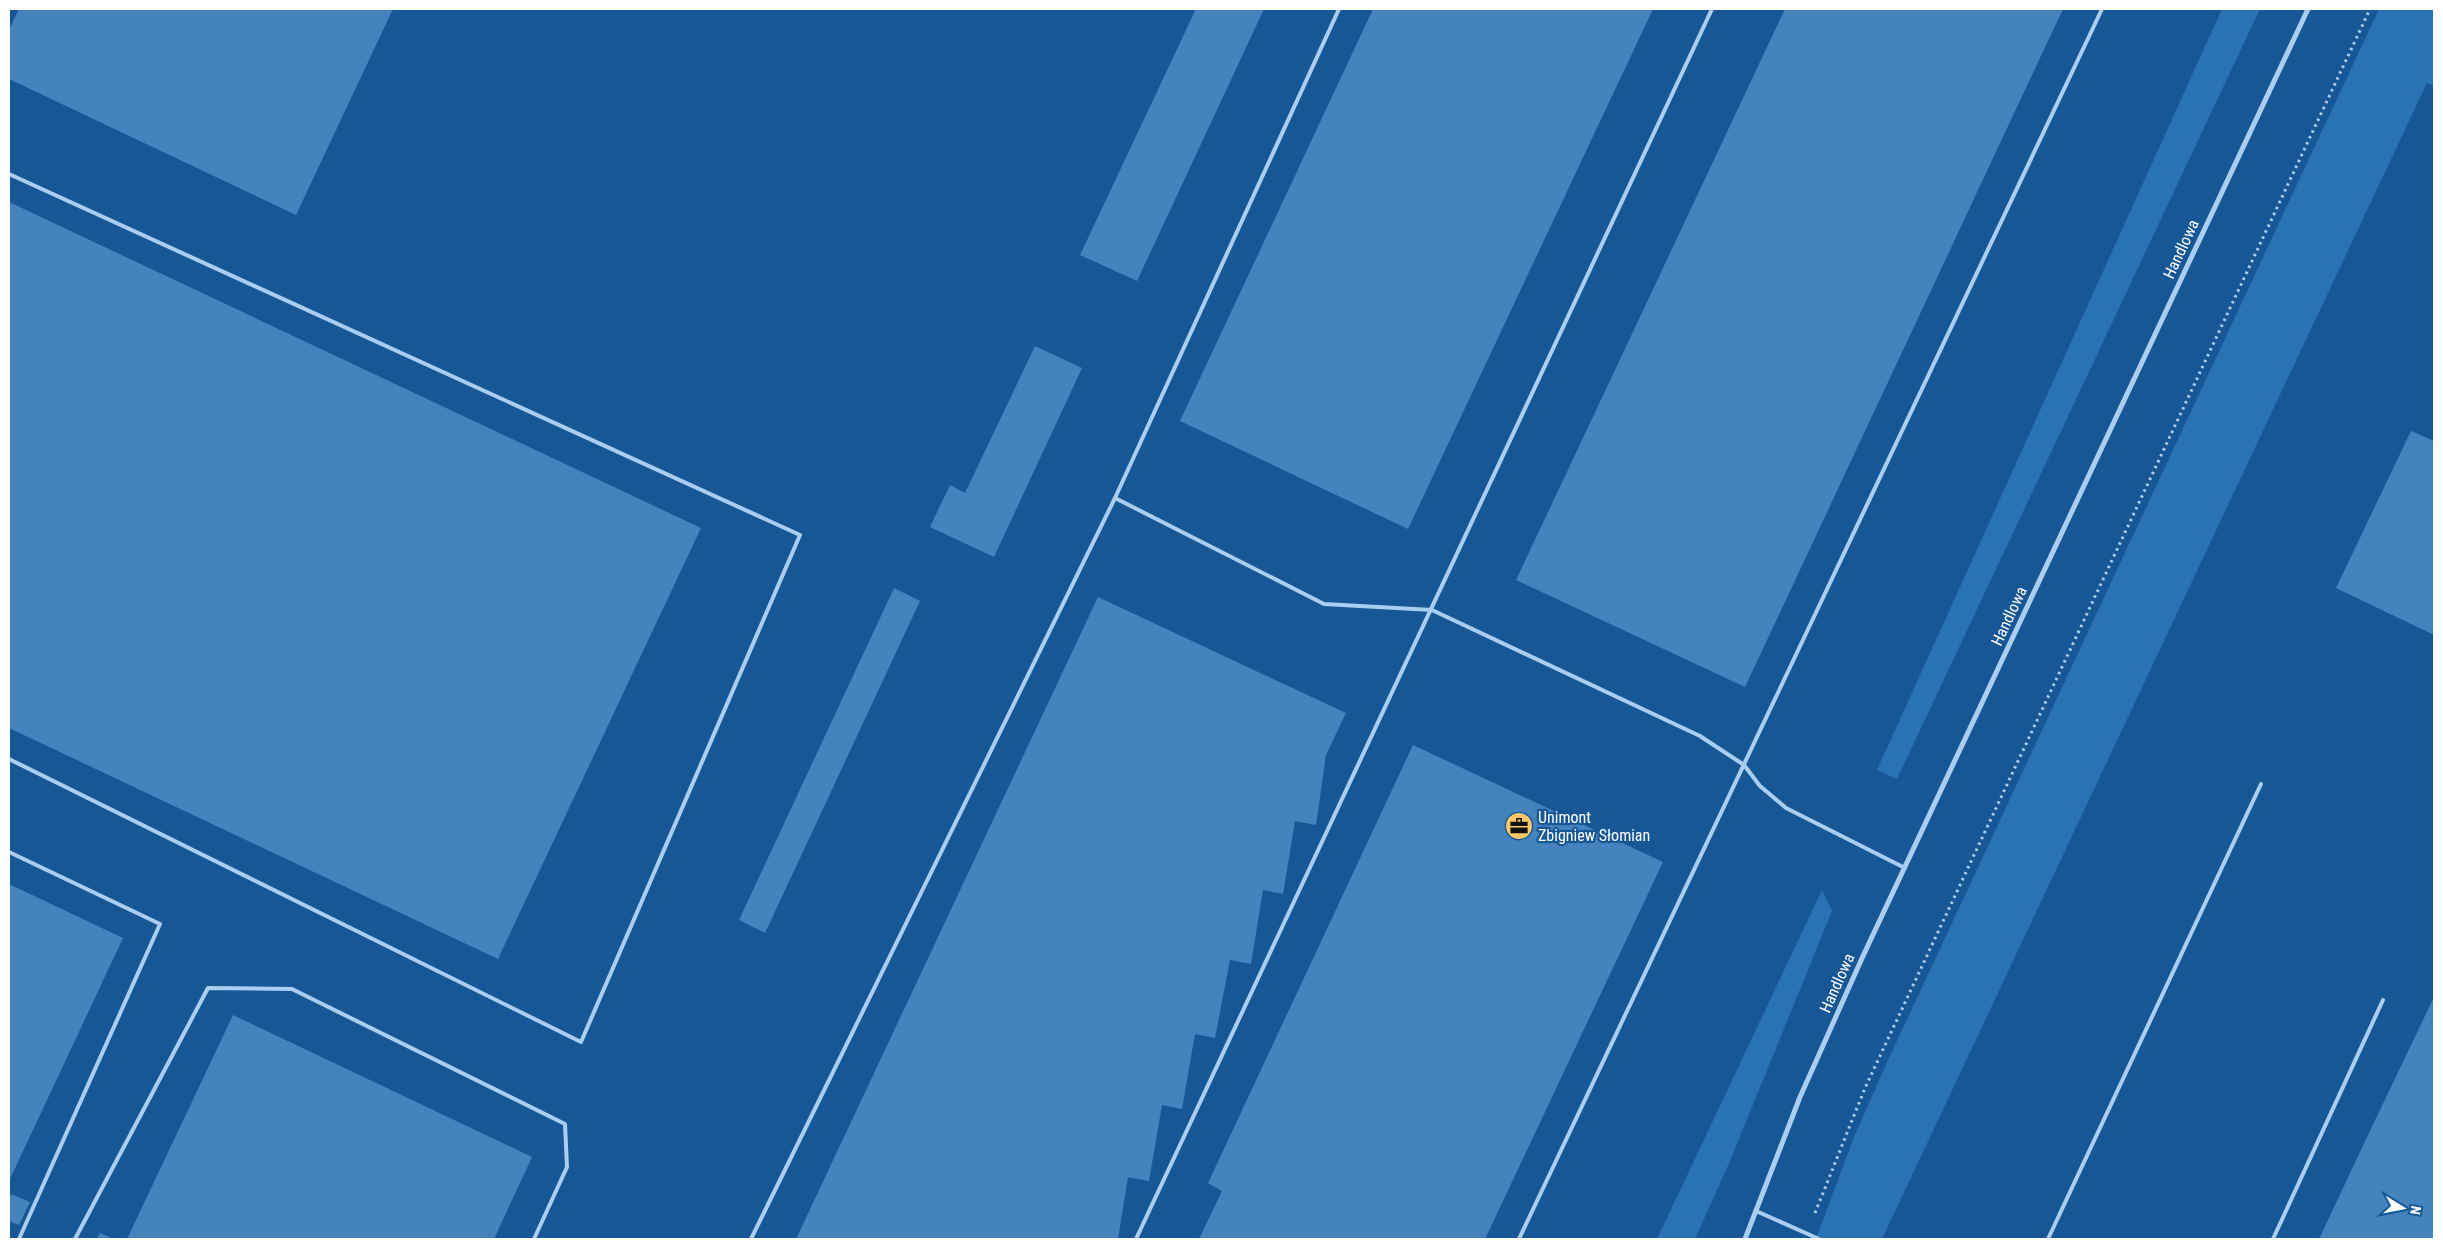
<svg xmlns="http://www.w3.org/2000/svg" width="2443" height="1248" viewBox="0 0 2443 1248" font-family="'Roboto Condensed',sans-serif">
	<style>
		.green { fill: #2b72b4 }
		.building { fill: #4483be }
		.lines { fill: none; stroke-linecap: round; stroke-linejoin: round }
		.path { stroke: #a9cef1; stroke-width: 3; stroke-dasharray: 2.5 4; stroke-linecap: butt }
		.lane { stroke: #a9cef1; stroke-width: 4 }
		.street { stroke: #a9cef1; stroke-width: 5 }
		.labels { text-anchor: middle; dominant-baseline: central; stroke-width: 4.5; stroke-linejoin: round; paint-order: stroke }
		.street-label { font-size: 16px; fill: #fff; stroke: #175796 }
		.poi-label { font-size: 16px; fill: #fff; stroke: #175796; text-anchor: start }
	</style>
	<rect width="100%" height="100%" fill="#175796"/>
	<g class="green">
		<path d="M2222 9H2260L1897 779 1877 770Z"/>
		<path d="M2379 9H2434V86L2427 83 1882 1239H1816L1854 1137 1888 1060Z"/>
		<path d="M1822 890 1832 911 1730 1161 1695 1239H1657Z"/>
	</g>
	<g class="building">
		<path d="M19 9H393L296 215 9 79V30Z"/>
		<path d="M1196 9H1264L1137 281 1080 255Z"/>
		<path d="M1373 9H1653L1408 529 1180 421Z"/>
		<path d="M1785 9H2063L1745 687 1516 580Z"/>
		<path d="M9 202 701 528 498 959 9 728Z"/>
		<path d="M1035 346 1082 368 994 557 930 527 950 485 965 493Z"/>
		<path d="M2411 431 2434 441V635L2336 588Z"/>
		<path d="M894 588 920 601 765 933 739 920Z"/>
		<path d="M1098 597 1346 713 1326 755 1316 825 1295 821 1283 894 1263 890 1251 964 1230 960 1215 1038 1195 1034 1182 1109 1162 1105 1149 1181 1128 1177 1118 1239H796Z"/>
		<path d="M1413 745 1663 862 1485 1239H1199L1222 1191 1208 1183Z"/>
		<path d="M9 884 123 938 9 1181Z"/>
		<path d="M2434 997V1239H2319L2368 1135Z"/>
		<path d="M233 1015 532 1157 494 1239H127Z"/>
		<path d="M11 1194 30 1202 19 1225 9 1221V1199Z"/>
		<path d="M100 1233 114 1239H97Z"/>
	</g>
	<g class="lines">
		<path class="path" d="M1815 1213 1865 1088 2370 9"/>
		<g class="lane">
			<path d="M9 174 800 535 581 1042 9 759"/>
			<path d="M1115 498 1324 604 1432 610 1700 736 1744 765 1760 786 1786 808 1905 868"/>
			<path d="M9 852 160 924 19 1239"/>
			<path d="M1756 1211 1819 1239"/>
			<path d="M75 1239 208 988 292 989 565 1124 567 1167 534 1239"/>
			<path d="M751 1239 1115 498 1339 9"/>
			<path d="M1136 1239 1712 9"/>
			<path d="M1519 1239 2102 9"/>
			<path d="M2048 1239 2261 784"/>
			<path d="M2273 1239 2383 1000"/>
		</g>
		<path class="street" d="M1745 1239 1800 1097 1863 956 2308 9"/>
	</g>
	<defs>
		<g id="office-disc" transform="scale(1.4375)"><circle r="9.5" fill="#ffc969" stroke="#175796"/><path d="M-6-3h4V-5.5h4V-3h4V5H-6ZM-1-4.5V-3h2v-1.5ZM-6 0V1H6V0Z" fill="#111"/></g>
	</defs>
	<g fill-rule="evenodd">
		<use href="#office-disc" x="1519" y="826"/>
	</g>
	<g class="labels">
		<g class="street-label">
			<text transform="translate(2181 249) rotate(-65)">Handlowa</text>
			<text transform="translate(2009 616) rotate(-65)">Handlowa</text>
			<text transform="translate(1837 983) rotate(-66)">Handlowa</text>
		</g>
		<g class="poi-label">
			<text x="1538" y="817">Unimont<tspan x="1538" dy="18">Zbigniew Słomian</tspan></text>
		</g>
	</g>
	<rect width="2443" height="1248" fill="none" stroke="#ffffff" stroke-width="20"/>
	<g transform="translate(2403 1208) rotate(100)" stroke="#175796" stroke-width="4" paint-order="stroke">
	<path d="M0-4L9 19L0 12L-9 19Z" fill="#ffffff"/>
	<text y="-8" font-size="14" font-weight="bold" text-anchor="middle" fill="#ffffff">N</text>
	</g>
</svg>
